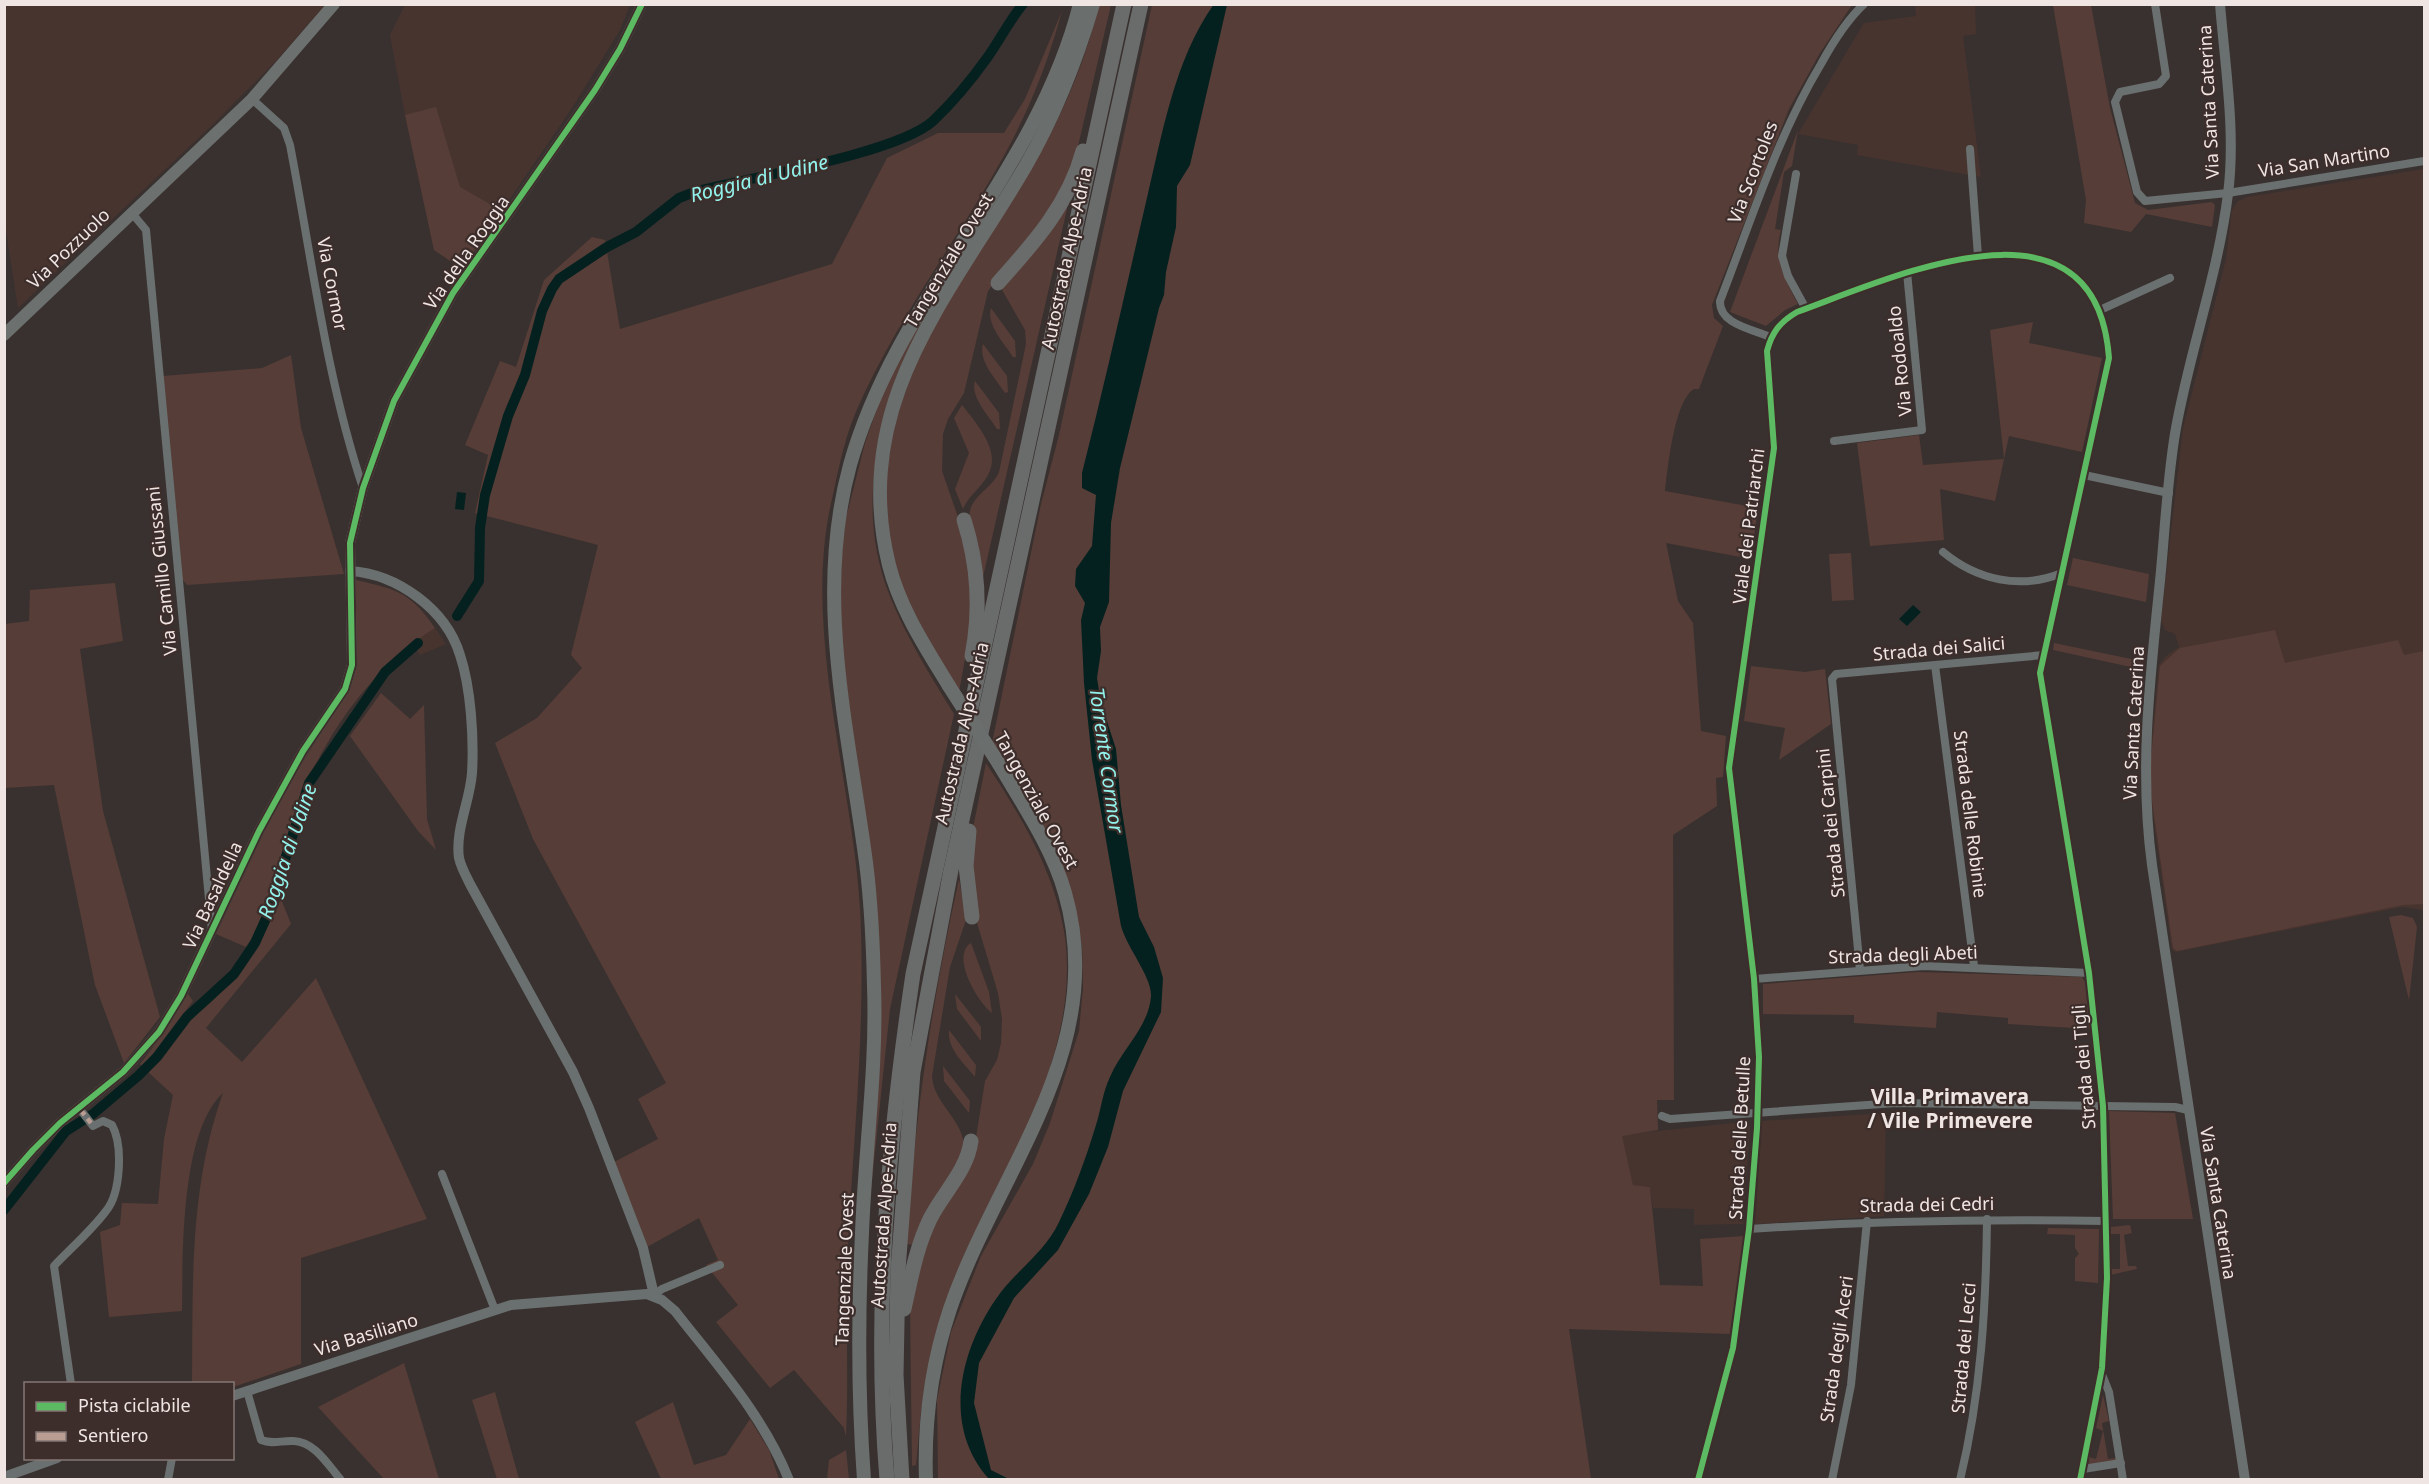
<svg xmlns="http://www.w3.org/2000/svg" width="2429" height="1484" viewBox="0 0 2429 1484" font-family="'Noto Sans',sans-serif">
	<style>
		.built { fill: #48342f }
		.green { fill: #573d37 }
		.water { fill: #05211f }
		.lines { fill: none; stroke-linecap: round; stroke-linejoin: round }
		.canal { stroke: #05211f; stroke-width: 10 }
		.minor { stroke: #6a706f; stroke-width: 8 }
		.tertiary { stroke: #6a706f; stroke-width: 10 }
		.primary { stroke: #6c716f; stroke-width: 12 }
		.trunk { stroke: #6a6e6d; stroke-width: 14 }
		.motorway { stroke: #696c6b; stroke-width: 15 }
		.trunk-bridge { stroke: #6a6e6d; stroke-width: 14 }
		.quiet { stroke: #b99d93; stroke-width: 4.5; stroke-dasharray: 9 4.5; stroke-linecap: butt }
		.cycleway-casing { stroke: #3d2e2b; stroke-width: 10 }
		.cycleway { stroke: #5cba63; stroke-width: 6 }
		.labels { text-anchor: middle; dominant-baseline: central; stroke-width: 4.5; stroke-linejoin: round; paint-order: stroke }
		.street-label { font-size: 18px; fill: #efe5e3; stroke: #3d2e2b }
		.water-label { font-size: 20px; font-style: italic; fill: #93f3ec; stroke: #3d2e2b }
		.quarter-label { font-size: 21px; font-weight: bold; fill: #efe5e3; stroke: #3d2e2b }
	</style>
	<rect width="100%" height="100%" fill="#39312f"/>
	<g class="built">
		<path d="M4 5 5 4 325 5 276 61 209 128 18 308 4 218Z"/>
		<path d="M405 5H630L620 30 572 108 462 269 434 250 405 115 390 35Z"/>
		<path d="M1915 5H1975L1976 34 1963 36 1981 177 1857 155 1858 145 1798 134 1864 23 1916 16Z"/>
		<path d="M2424 169V910L2402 907 2175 952 2172 949 2148 779 2159 665 2166 656 2179 647 2175 634 2165 630 2161 620 2183 428 2226 259 2232 210 2238 201 2247 197Z"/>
		<path d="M435 628 446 644 420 655 413 642Z"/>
		<path d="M1886 1113 1884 1216 1755 1224 1762 1121Z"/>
		<path d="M1733 1123H1747L1750 1127 1743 1224 1694 1225V1209L1653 1208 1650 1187 1633 1185 1621 1135Z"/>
	</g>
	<g class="green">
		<path d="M1099 5H1111L1075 159 1060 196 988 291 964 393 948 419 943 434 942 471 966 540 971 603 967 648 959 692C939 664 924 635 910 605 905 594 897 583 895 572 851 403 969 280 1045 144 1069 100 1087 54 1099 5Z"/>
		<path d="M1152 5H1852L1820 53 1789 109 1712 305 1714 318 1723 326 1699 389H1694C1674 401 1668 468 1665 491L1758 508 1751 559 1666 543 1678 601 1693 623 1701 731 1726 736 1723 777 1716 778 1717 806 1673 835 1674 1100H1657L1658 1130 1622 1136 1633 1185 1650 1187 1660 1285 1703 1286 1700 1239 1744 1236 1730 1334 1569 1329 1591 1479 938 1480 937 1400 951 1332 981 1256 1033 1164 1050 1123 1079 1031 1083 988 1082 946 1071 893 992 743 1041 504 1059 435Z"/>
		<path d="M2053 5H2091L2110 108 2135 203 2148 210 2212 202 2215 205 2212 227 2146 214 2131 232 2084 223 2086 200Z"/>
		<path d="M1062 11C1049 59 1031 106 1007 150 959 239 895 320 855 414 843 443 837 477 830 508 804 635 852 780 860 908 866 1020 854 1131 848 1243 845 1307 849 1372 846 1437L844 1428 794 1370 770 1388 716 1322 738 1305 706 1265 718 1260 699 1218 647 1247 614 1162 658 1139 638 1099 666 1083 533 839 495 743 537 718 582 668 571 655 598 545 475 513 488 455 465 445 500 361 516 367 544 280 592 237 605 240 620 329 832 264 887 158 938 133H1004L1025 99Z"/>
		<path d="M436 107 460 187 502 211 462 269 434 250 405 115Z"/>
		<path d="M1798 130 1792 166 1784 172 1775 229 1781 230C1773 258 1785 280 1798 304L1785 310 1766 326 1730 312Z"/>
		<path d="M1067 205V209L981 586C977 566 963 522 972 505 979 492 993 486 999 472L1026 344 1025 330 1001 288Z"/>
		<path d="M991 308 1015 341 1016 357H1013C1005 344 986 325 991 308Z"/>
		<path d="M928 311C885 400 851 496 889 594 906 637 930 675 954 714L890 1009 871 1190 869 1189 878 1011 845 685 840 602 841 561 845 522 865 443 880 400 903 352Z"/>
		<path d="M2033 322 2029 343 2102 358 2082 452 2009 436 1995 501 1940 489 1944 540 1870 546 1857 443 1919 435 1923 465 2004 459 1990 330Z"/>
		<path d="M983 344 1007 376 1008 392 1005 393C996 379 978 361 983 344Z"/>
		<path d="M291 355 301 428 344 574 187 585 181 578 163 376 262 368Z"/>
		<path d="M975 381 999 413 1000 429H997C989 416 970 397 975 381Z"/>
		<path d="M962 405C976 423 1002 451 988 475 981 488 969 495 963 509L955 489 969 453 954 418Z"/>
		<path d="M1851 553 1854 600 1832 601 1829 554Z"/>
		<path d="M2073 558 2149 574 2146 602 2067 585Z"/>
		<path d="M356 580C398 590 410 592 435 628 361 675 312 754 287 836 275 874 269 913 246 947L216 934 268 824 298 769 350 688 355 673 351 584Z"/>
		<path d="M115 583 123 641 80 649 103 811 160 1017 124 1063 95 985 54 785 4 788 5 624 29 621 30 590Z"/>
		<path d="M2275 630 2285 663 2398 640 2404 655 2424 651V904L2403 905 2177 951 2173 948 2149 779 2160 666 2180 648Z"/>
		<path d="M2054 643 2141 661 2140 669 2053 650Z"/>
		<path d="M1751 666 1805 672 1825 669 1831 724 1779 760 1785 728 1744 721Z"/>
		<path d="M381 693 410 719 424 705 427 819 436 850 418 831 350 736Z"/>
		<path d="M986 763C1020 815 1053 868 1064 931 1079 1023 1034 1113 1000 1196 975 1257 951 1317 927 1377L921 1411 916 1465 912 1466 910 1305 924 1245 974 1150 985 1081 997 1060 1001 1043 1002 1019 998 993 975 916 971 838Z"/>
		<path d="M959 879 966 920 950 967 932 1076C933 1104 965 1120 964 1149L914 1245 907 1244C914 1121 932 1000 959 879Z"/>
		<path d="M281 899 291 924 206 1028 242 1062 316 978 427 1219 301 1258V1364L233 1387 232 1384 192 1383C193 1284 189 1188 223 1093 180 1132 183 1256 182 1311L109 1317 100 1232 120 1225 122 1203 158 1204 164 1139 173 1095 147 1071C164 1055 174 1034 191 1018 196 1013 203 1009 209 1004 240 972 263 940 281 899Z"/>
		<path d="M2401 915 2413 918 2417 927 2409 1000 2389 917Z"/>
		<path d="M971 943 989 992 992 1013C978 1003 950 956 971 943Z"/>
		<path d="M1917 972 2082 977 2085 982 2090 1029 2008 1024V1018L1937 1012 1936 1028 1854 1023V1015L1763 1014V984Z"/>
		<path d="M188 994 193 1001 143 1067 140 1064 163 1034Z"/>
		<path d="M955 994 981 1027V1041L957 1009Z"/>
		<path d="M949 1030 976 1065 975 1077C964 1063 947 1049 949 1030Z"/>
		<path d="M943 1066 970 1101 969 1113 944 1081Z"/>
		<path d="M2109 1111 2175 1113 2193 1219H2113Z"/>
		<path d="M2130 1225 2132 1233 2124 1235 2128 1266H2136L2137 1269 2110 1275V1269H2120V1234H2111V1227Z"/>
		<path d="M2048 1228 2099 1229 2098 1283 2075 1281V1258L2079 1254 2075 1248V1235L2047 1234Z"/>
		<path d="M404 1363 439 1479H384L318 1407Z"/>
		<path d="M495 1392 519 1479H497L472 1400Z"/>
		<path d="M2103 1395 2109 1421 2102 1423 2108 1459 2116 1458V1461L2088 1465 2089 1457 2096 1459 2103 1431 2096 1428Z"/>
		<path d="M673 1402 694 1465 726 1455 750 1419 769 1450 779 1479H661L635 1422Z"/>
		<path d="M846 1450 849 1479H827L829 1460Z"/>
	</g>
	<g class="water">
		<path d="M1214 4 1227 5 1190 165 1177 186 1176 227 1166 272 1164 295 1159 308 1120 468 1111 523 1109 602 1100 627 1101 651 1097 678 1101 703 1116 749 1121 805 1139 917 1154 947 1163 978 1161 1012 1123 1091 1108 1147 1089 1194 1058 1250 1014 1298 979 1363 974 1403 991 1470 1009 1479H989C940 1425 961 1345 1001 1292 1020 1268 1046 1250 1059 1222 1074 1191 1086 1158 1096 1125 1101 1109 1103 1091 1110 1077 1121 1050 1149 1027 1151 996 1152 977 1127 948 1121 926L1092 760 1084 683 1081 620 1085 603 1075 586 1076 569 1092 546 1096 495 1082 488V473C1105 383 1125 292 1146 202 1162 136 1174 60 1214 4Z"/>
		<path d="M457 492 466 493 464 510 455 509Z"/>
		<path d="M1913 605 1921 612 1907 626 1899 619Z"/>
	</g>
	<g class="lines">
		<g class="canal">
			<path d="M457 616 479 581 480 528 485 495 508 416 525 375 542 311 552 289 559 279 607 247 636 232 679 198 697 191C749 178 898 153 933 121 952 103 972 79 987 58 1000 40 1009 21 1023 4"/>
			<path d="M4 1210 66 1131 93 1114 138 1076 157 1057 187 1017 234 974 255 943 268 914 309 783 385 672 418 643"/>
		</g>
		<g class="minor">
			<path d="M2155 4 2166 76 2159 84 2120 92 2115 102 2137 192 2145 201 2228 193 2424 161"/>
			<path d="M252 99 284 128 290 145C312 259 326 377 363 488"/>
			<path d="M1970 149 1978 256"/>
			<path d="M1796 174 1782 256 1788 276 1806 309"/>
			<path d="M131 212 146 230 212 931"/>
			<path d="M2100 310 2170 278"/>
			<path d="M1770 337C1752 329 1719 324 1720 301 1751 221 1777 137 1821 64 1833 42 1846 21 1864 4"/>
			<path d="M1834 441 1922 430 1907 272"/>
			<path d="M2084 475 2169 493"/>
			<path d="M1943 552C1977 580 2020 590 2062 573"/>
			<path d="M1935 665 1974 966"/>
			<path d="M1860 970 1832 679 1836 674 2044 655"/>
			<path d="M1754 979 1924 966 2089 973"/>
			<path d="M1662 1116 1670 1119 1896 1103 2175 1107 2188 1110"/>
			<path d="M442 1174 495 1310"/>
			<path d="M1749 1229C1868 1221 1986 1219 2105 1221"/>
			<path d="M654 1295 662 1289 720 1265"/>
			<path d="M2101 1372 2109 1392 2123 1480"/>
			<path d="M71 1384 54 1266C71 1248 91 1231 106 1211 121 1193 123 1145 112 1125L103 1121 93 1126 79 1108"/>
			<path d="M247 1391 261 1440C274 1445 281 1440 294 1441 315 1442 328 1465 341 1480"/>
			<path d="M2083 1469 2121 1463"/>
			<path d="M168 1480 172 1458"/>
			<path d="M1698 1480 1733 1348 1749 1229 1757 1128 1759 1057 1754 979 1729 768 1774 448 1767 351C1772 332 1780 322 1797 312 1894 277 2096 182 2109 358L2040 673 2089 973 2103 1106 2107 1278 2102 1368 2080 1480"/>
			<path d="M1832 1480 1851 1385 1867 1221"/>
			<path d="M1960 1480C1981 1394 1986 1307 1987 1219"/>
		</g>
		<g class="tertiary">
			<path d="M2220 4C2225 66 2236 133 2228 194 2218 274 2190 350 2176 428 2167 479 2165 531 2160 581 2150 678 2139 769 2152 865L2245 1480"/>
			<path d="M350 571C397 574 446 609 460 655 471 688 474 738 472 773 470 801 455 830 459 858 461 867 466 876 470 884L573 1072 589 1108 643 1248 654 1295"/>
			<path d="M4 1183 33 1150 60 1123 123 1072 159 1032 181 996 259 831 303 751 345 689 352 665 350 543 363 488 394 401 453 293 595 90 620 49 642 4"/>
			<path d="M232 1396 511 1305 647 1294 662 1300 675 1311C717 1365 763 1415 789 1480"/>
			<path d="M4 1477 57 1458"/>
		</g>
		<path class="primary" d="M4 335 252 99 334 4"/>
		<g class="trunk">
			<path d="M949 686C926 648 900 609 889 565 849 403 950 295 1025 167 1055 115 1076 62 1093 4"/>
			<path d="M864 1480C858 1397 858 1315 862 1233 865 1151 877 1068 874 986 873 940 871 894 864 848 846 720 815 592 850 465 897 297 1037 174 1080 4"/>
			<path d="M926 1480C924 1423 932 1363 950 1309 997 1171 1110 1049 1065 893 1052 847 1023 805 999 764"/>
		</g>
		<g class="motorway">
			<path d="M998 283C1034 243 1069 204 1083 151"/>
			<path d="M964 520C978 564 981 610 972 656"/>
			<path d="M969 831 966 866 972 917"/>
			<path d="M904 1309C911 1278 916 1248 930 1219 943 1193 967 1171 971 1141"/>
			<path d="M887 1480C873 1310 888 1141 913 974L1124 4"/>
			<path d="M902 1480 896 1375 898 1270 913 1072 951 870 1141 4"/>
		</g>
		<path class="trunk-bridge" d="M949 686 999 764"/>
		<path class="quiet" d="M79 1108 91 1123"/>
		<g class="cycleway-casing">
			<g id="cycleway">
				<path d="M4 1183 33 1150 60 1123 123 1072 159 1032 181 996 259 831 303 751 345 689 352 665 350 543 363 488 394 401 453 293 595 90 620 49 642 4"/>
				<path d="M1698 1480 1733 1348 1749 1229 1757 1128 1759 1057 1754 979 1729 768 1774 448 1767 351C1772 332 1780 322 1797 312 1894 277 2096 182 2109 358L2040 673 2089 973 2103 1106 2107 1278 2102 1368 2080 1480"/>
			</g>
		</g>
		<use href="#cycleway" class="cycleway"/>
	</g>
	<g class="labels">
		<g class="street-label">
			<text transform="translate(2208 102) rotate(-93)">Via Santa Caterina</text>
			<text transform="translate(2324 160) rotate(-9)">Via San Martino</text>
			<text transform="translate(1752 172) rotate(-69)">Via Scortoles</text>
			<text transform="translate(68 248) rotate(-44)">Via Pozzuolo</text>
			<text transform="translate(466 252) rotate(-55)">Via della Roggia</text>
			<text transform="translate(1066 258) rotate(-78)">Autostrada Alpe-Adria</text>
			<text transform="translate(948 260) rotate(-59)">Tangenziale Ovest</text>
			<text transform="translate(333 284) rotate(79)">Via Cormor</text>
			<text transform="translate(1899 361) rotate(-96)">Via Rodoaldo</text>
			<text transform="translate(1748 526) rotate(-83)">Viale dei Patriarchi</text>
			<text transform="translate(161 571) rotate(-96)">Via Camillo Giussani</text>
			<text transform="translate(1939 648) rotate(-5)">Strada dei Salici</text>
			<text transform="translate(2133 723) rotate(-87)">Via Santa Caterina</text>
			<text transform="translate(961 733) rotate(-77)">Autostrada Alpe-Adria</text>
			<text transform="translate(1037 800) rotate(61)">Tangenziale Ovest</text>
			<text transform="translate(1971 814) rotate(83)">Strada delle Robinie</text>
			<text transform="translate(1830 823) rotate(-96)">Strada dei Carpini</text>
			<text transform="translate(212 895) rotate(-65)">Via Basaldella</text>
			<text transform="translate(1903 954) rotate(-2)">Strada degli Abeti</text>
			<text transform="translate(2083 1067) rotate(-95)">Strada dei Tigli</text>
			<text transform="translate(1739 1138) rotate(-87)">Strada delle Betulle</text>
			<text transform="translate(2219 1203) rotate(81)">Via Santa Caterina</text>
			<text transform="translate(1927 1204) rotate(-1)">Strada dei Cedri</text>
			<text transform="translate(883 1215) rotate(-86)">Autostrada Alpe-Adria</text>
			<text transform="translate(844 1269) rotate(-88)">Tangenziale Ovest</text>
			<text transform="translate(366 1334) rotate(-17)">Via Basiliano</text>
			<text transform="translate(1963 1348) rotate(-85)">Strada dei Lecci</text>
			<text transform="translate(1836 1349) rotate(-82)">Strada degli Aceri</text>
		</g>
		<g class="water-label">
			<text transform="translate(759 178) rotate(-14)">Roggia di Udine</text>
			<text transform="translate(1107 760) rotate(82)">Torrente Cormor</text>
			<text transform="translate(287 851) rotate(-71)">Roggia di Udine</text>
		</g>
		<g class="quarter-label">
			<text x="1950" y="1096">Villa Primavera<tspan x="1950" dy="24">/ Vile Primevere</tspan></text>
		</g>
	</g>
	<rect width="2429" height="1484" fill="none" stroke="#efe5e3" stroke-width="12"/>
	<rect x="24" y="1382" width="210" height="78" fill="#3d2e2b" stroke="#847775" stroke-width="1.5"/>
	<rect x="36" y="1402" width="30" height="9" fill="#5cba63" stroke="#847775" stroke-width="1.5"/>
	<text x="78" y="1412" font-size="18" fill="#efe5e3">Pista ciclabile</text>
	<rect x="36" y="1432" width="30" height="9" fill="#b99d93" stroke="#847775" stroke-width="1.5"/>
	<text x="78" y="1442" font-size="18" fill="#efe5e3">Sentiero</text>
</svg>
